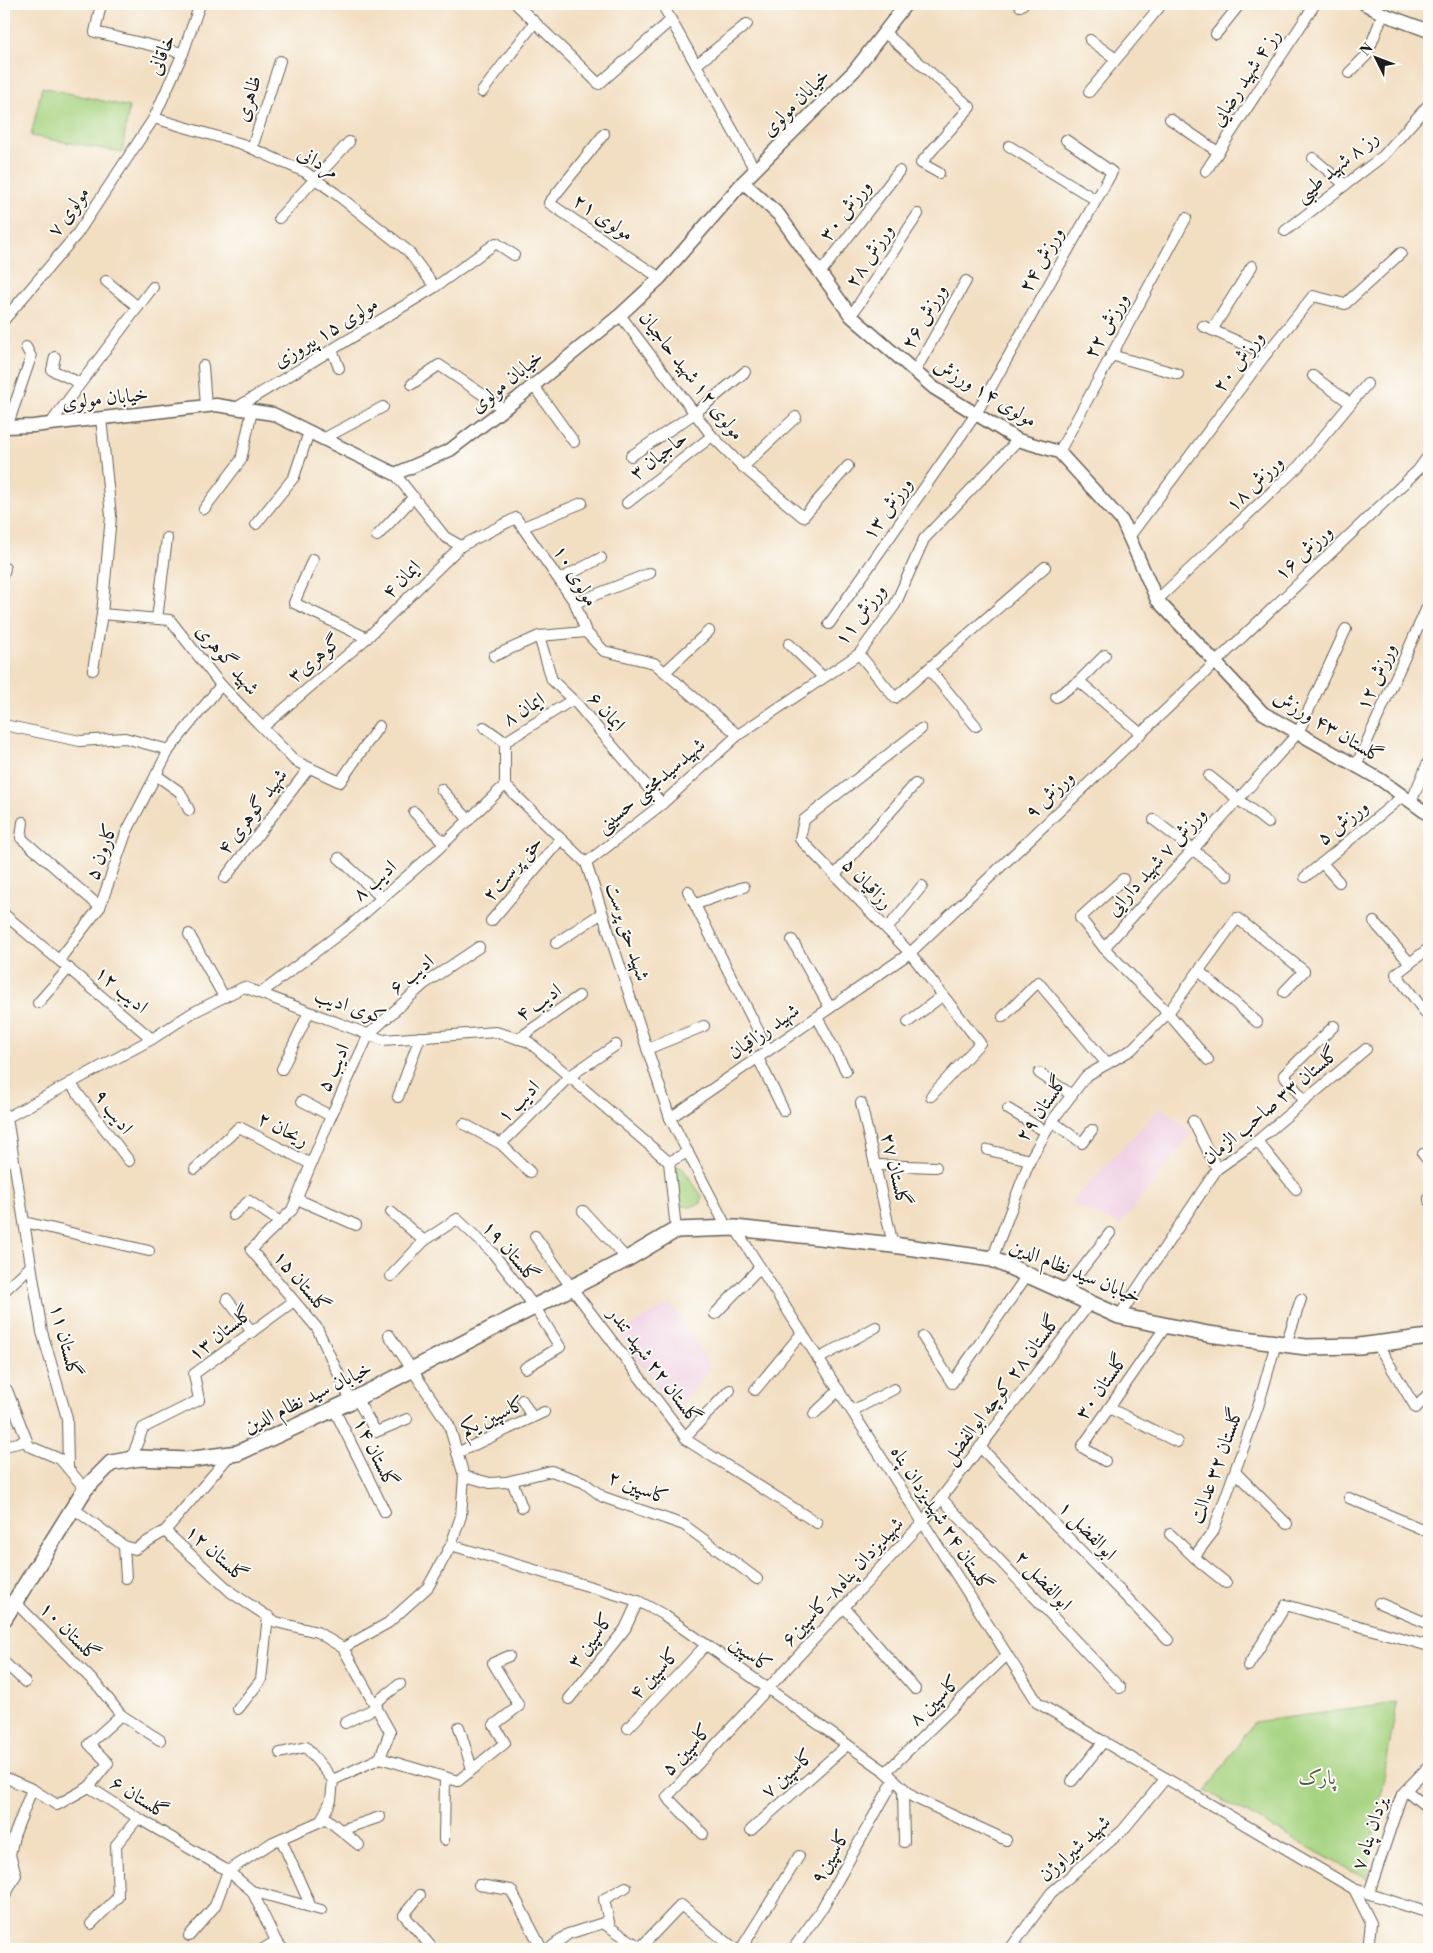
<svg xmlns="http://www.w3.org/2000/svg" width="1433" height="1953" font-family="'Libre Bodoni',Amiri,serif">
  <rect width="100%" height="100%" fill="#fdfcf7"/>
  <filter id="ink" filterUnits="userSpaceOnUse"><feTurbulence type="fractalNoise" baseFrequency=".02" numOctaves="2"/><feDisplacementMap in="SourceGraphic" scale="10" xChannelSelector="R" yChannelSelector="G"/><feConvolveMatrix kernelMatrix="1 2 1 2 8 2 1 2 1" color-interpolation-filters="sRGB"/></filter>
  <filter id="wash" filterUnits="userSpaceOnUse"><feTurbulence type="fractalNoise" baseFrequency=".0096" numOctaves="4" result="noise"/><feDisplacementMap in="SourceGraphic" scale="20" xChannelSelector="R" yChannelSelector="G"/><feGaussianBlur stdDeviation="1.12" result="paint"/><feColorMatrix in="noise" values="0 0 0 0 0 0 0 0 0 0 0 0 0 0 0 0 0 1.4 0 .05"/><feComposite in="paint" operator="in"/></filter>
  <g filter="url(#wash)">
    <rect width="100%" height="100%" fill="#f2dec1"/>
    <g fill="#f0d0e4">
      <path d="M1161,1107L1192,1133L1120,1225L1070,1203Z"/>
      <path d="M671,1303L711,1368L675,1413L619,1333Z"/>
    </g>
    <g fill="#a6d380" stroke="#61784e">
      <path d="M42,87L129,107L122,152L31,136Z"/>
      <path d="M681,1166L702,1196L701,1203L690,1207L681,1206L676,1167Z"/>
      <path d="M1397,1703L1366,1879L1206,1791L1254,1722Z"/>
    </g>
  </g>
  <g filter="url(#ink)">
    <g fill="none" stroke-linecap="round" stroke-linejoin="round">
      <defs>
        <g id="minor">
          <path d="M101,4L95,32L183,53"/>
          <path d="M662,4L755,170"/>
          <path d="M517,5L599,84L671,20"/>
          <path d="M1020,6L1023,4"/>
          <path d="M884,32L970,107L921,163L939,173"/>
          <path d="M1216,34L1240,4"/>
          <path d="M1090,40L1116,59"/>
          <path d="M696,65L747,24"/>
          <path d="M1349,73L1367,55L1383,14"/>
          <path d="M482,92L535,22"/>
          <path d="M1089,92L1162,4"/>
          <path d="M154,118L242,144L305,172L335,193L408,251L435,287"/>
          <path d="M1170,119L1218,152"/>
          <path d="M604,134L549,203L660,278"/>
          <path d="M1009,146L1096,200"/>
          <path d="M252,148L280,61"/>
          <path d="M1313,158L1345,185"/>
          <path d="M1206,171L1315,4"/>
          <path d="M279,218L349,142"/>
          <path d="M1285,231L1383,156L1429,104"/>
          <path d="M821,272L899,171"/>
          <path d="M106,281L138,307"/>
          <path d="M620,315L712,436L743,467L803,517L848,466"/>
          <path d="M851,316L918,214"/>
          <path d="M4,320L77,234L154,118L183,53L200,4"/>
          <path d="M1203,326L1266,354"/>
          <path d="M1212,330L1252,266"/>
          <path d="M332,350L339,368"/>
          <path d="M1111,355L1178,374"/>
          <path d="M55,357L52,370L80,383"/>
          <path d="M203,366L206,406"/>
          <path d="M915,371L966,281"/>
          <path d="M1313,376L1350,403"/>
          <path d="M412,384L439,365L504,409"/>
          <path d="M533,385L574,442"/>
          <path d="M236,408L435,287L496,243L514,255"/>
          <path d="M50,424L153,287"/>
          <path d="M7,427L31,357L26,347"/>
          <path d="M323,439L383,407"/>
          <path d="M1059,452L1186,218"/>
          <path d="M631,456L695,413L745,372"/>
          <path d="M743,467L796,417"/>
          <path d="M395,474L445,537L461,546L516,518L575,603L586,632L604,651L654,663L738,735"/>
          <path d="M627,503L712,436"/>
          <path d="M204,509L241,460L252,411"/>
          <path d="M256,524L294,477L309,432"/>
          <path d="M523,527L582,503"/>
          <path d="M377,536L414,497"/>
          <path d="M1129,537L1266,354L1313,296L1345,304L1401,253"/>
          <path d="M313,559L294,603L367,638"/>
          <path d="M4,572L5,568"/>
          <path d="M560,579L601,558"/>
          <path d="M1157,600L1298,467L1367,384"/>
          <path d="M575,603L650,573"/>
          <path d="M102,614L170,620L221,685L295,761L340,782L379,726"/>
          <path d="M157,619L167,538"/>
          <path d="M829,624L976,414L1112,172L1066,140"/>
          <path d="M586,632L539,636L552,680L577,704L662,804"/>
          <path d="M789,644L823,677"/>
          <path d="M859,654L895,698L1045,567"/>
          <path d="M494,656L539,636"/>
          <path d="M929,669L976,726"/>
          <path d="M93,670L102,614L111,516L101,418"/>
          <path d="M665,672L709,631"/>
          <path d="M1079,681L1140,733"/>
          <path d="M1056,697L1079,681L1105,655"/>
          <path d="M4,725L80,741L125,738L169,750"/>
          <path d="M263,727L367,638L461,546"/>
          <path d="M484,727L505,742"/>
          <path d="M921,729L804,820L800,839L910,953L980,1043L931,1096"/>
          <path d="M1356,766L1429,603"/>
          <path d="M156,775L180,792L189,810"/>
          <path d="M1209,776L1268,823"/>
          <path d="M505,785L586,863L670,1118L727,1228"/>
          <path d="M505,785V742L572,700"/>
          <path d="M441,789L469,820"/>
          <path d="M1411,802L1429,760"/>
          <path d="M414,812L444,843"/>
          <path d="M1154,820L1227,876"/>
          <path d="M23,822L21,838L100,907"/>
          <path d="M339,858L382,898"/>
          <path d="M586,863L662,804L738,735L859,654L895,605L924,539L1018,440"/>
          <path d="M1322,863L1339,882"/>
          <path d="M835,875L915,784"/>
          <path d="M1305,877L1403,796"/>
          <path d="M225,878L309,768"/>
          <path d="M688,891L768,1050"/>
          <path d="M696,904L744,887"/>
          <path d="M4,914L152,1039"/>
          <path d="M491,921L561,839"/>
          <path d="M1374,922L1410,963"/>
          <path d="M887,929L922,886"/>
          <path d="M189,934L224,997"/>
          <path d="M792,940L830,1008"/>
          <path d="M556,943L602,913"/>
          <path d="M1104,948L1080,918L1123,879"/>
          <path d="M59,960L100,907L126,833L169,750L221,685"/>
          <path d="M1199,971L1257,1022"/>
          <path d="M261,993L351,925L437,850L505,785"/>
          <path d="M38,1003L69,968"/>
          <path d="M1428,1016L1396,974L1429,948"/>
          <path d="M817,1017L846,1071"/>
          <path d="M1003,1017L1038,982L1107,1064"/>
          <path d="M908,1022L942,996"/>
          <path d="M518,1039L579,996"/>
          <path d="M647,1049L704,1026"/>
          <path d="M758,1058L784,1111"/>
          <path d="M1208,1060L1168,1013L1104,948L1298,733L1346,629"/>
          <path d="M282,1069L309,1012"/>
          <path d="M1039,1073L1072,1095"/>
          <path d="M70,1083L129,1161"/>
          <path d="M398,1097L420,1037"/>
          <path d="M1304,1100L1284,1075L1334,1026"/>
          <path d="M302,1101L331,1116"/>
          <path d="M861,1103L893,1245"/>
          <path d="M1008,1109L1046,1132"/>
          <path d="M4,1113L7,1118L42,1332L67,1418L68,1468"/>
          <path d="M670,1118L910,953L1418,470L1429,455"/>
          <path d="M4,1119L152,1039L192,1013L244,987L383,1040L496,1032L529,1042L669,1162L676,1230"/>
          <path d="M1052,1121L1082,1143L1092,1130"/>
          <path d="M1193,1121L1217,1169"/>
          <path d="M464,1124L501,1144"/>
          <path d="M1257,1141L1296,1189"/>
          <path d="M988,1150L1030,1160"/>
          <path d="M1423,1154L1429,1162"/>
          <path d="M669,1162L688,1152"/>
          <path d="M877,1165L936,1167"/>
          <path d="M195,1169L239,1127L311,1164"/>
          <path d="M530,1172L501,1144L570,1076L616,1045"/>
          <path d="M1429,1198V1200"/>
          <path d="M297,1199L356,1225"/>
          <path d="M583,1211L627,1259"/>
          <path d="M391,1212L424,1241"/>
          <path d="M233,1215L249,1201L280,1222"/>
          <path d="M24,1222L149,1251"/>
          <path d="M735,1228L1038,1703L1354,1889L1429,1913"/>
          <path d="M535,1236L571,1287L688,1441L817,1523"/>
          <path d="M992,1259L1030,1160L1052,1121L1086,1076L1131,1050L1168,1013L1237,918L1304,971L1284,992"/>
          <path d="M391,1276L424,1241L457,1219L492,1252L534,1306L560,1347L525,1368"/>
          <path d="M4,1291L31,1266"/>
          <path d="M1064,1292L1110,1233"/>
          <path d="M227,1299L252,1332"/>
          <path d="M715,1314L760,1267"/>
          <path d="M1119,1316L1217,1169L1257,1141L1366,1049"/>
          <path d="M923,1337L952,1383L1028,1274"/>
          <path d="M1286,1344L1301,1299"/>
          <path d="M1377,1344L1416,1408L1428,1394"/>
          <path d="M818,1359L876,1327"/>
          <path d="M4,1388L7,1390L29,1446L60,1459L85,1489"/>
          <path d="M755,1390L802,1333"/>
          <path d="M356,1398L376,1432L407,1419"/>
          <path d="M522,1400L532,1417"/>
          <path d="M351,1401L317,1328L251,1250L292,1210L331,1116L369,1034L424,984L479,947"/>
          <path d="M1109,1408L1177,1442"/>
          <path d="M334,1409L385,1512"/>
          <path d="M852,1411L894,1389"/>
          <path d="M814,1414L839,1390"/>
          <path d="M685,1437L730,1390"/>
          <path d="M4,1446L27,1441"/>
          <path d="M980,1447L1168,1640"/>
          <path d="M457,1453L544,1412"/>
          <path d="M131,1460L143,1428L199,1400L194,1374L294,1301"/>
          <path d="M1105,1461L1082,1447L1166,1326"/>
          <path d="M1235,1472L1287,1524"/>
          <path d="M464,1476L490,1483L506,1482L551,1471L583,1482L603,1497L684,1525L757,1579"/>
          <path d="M512,1481L522,1507"/>
          <path d="M941,1498L1120,1688"/>
          <path d="M1349,1498L1429,1532"/>
          <path d="M73,1508L124,1546L135,1549L165,1531L232,1593L276,1622L317,1632L343,1648L390,1732L380,1758L333,1780L331,1800L321,1821L273,1842L228,1871"/>
          <path d="M165,1531L230,1455"/>
          <path d="M1170,1534L1194,1557"/>
          <path d="M451,1545L638,1601L664,1615L886,1772L913,1797L1006,1840"/>
          <path d="M124,1546L126,1578"/>
          <path d="M1226,1583L1194,1557L1213,1532L1258,1407L1276,1343"/>
          <path d="M15,1602L99,1687L121,1715L89,1744L108,1763L89,1787"/>
          <path d="M1379,1603L1429,1624"/>
          <path d="M844,1607L915,1689"/>
          <path d="M343,1648L388,1623L428,1587L451,1545L461,1516L464,1476L449,1425L389,1335"/>
          <path d="M4,1662L25,1682"/>
          <path d="M1248,1666L1286,1605L1429,1646"/>
          <path d="M569,1699L625,1629L638,1601"/>
          <path d="M375,1703L400,1684"/>
          <path d="M238,1709L261,1680L268,1616"/>
          <path d="M121,1715L160,1740"/>
          <path d="M345,1723L377,1707"/>
          <path d="M459,1727L472,1769"/>
          <path d="M628,1728L706,1645"/>
          <path d="M280,1753L306,1747L333,1780"/>
          <path d="M380,1758L458,1781L505,1743L494,1725L519,1706L493,1663L509,1656"/>
          <path d="M886,1772L1007,1655"/>
          <path d="M4,1777L32,1789L57,1805L89,1787L138,1818L228,1871L252,1891L276,1941L283,1949"/>
          <path d="M1072,1781L1104,1741"/>
          <path d="M903,1788L904,1842"/>
          <path d="M1406,1790L1429,1809"/>
          <path d="M323,1816L359,1845"/>
          <path d="M341,1830L380,1817"/>
          <path d="M751,1830L847,1745"/>
          <path d="M703,1834L667,1797L923,1522L1090,1303"/>
          <path d="M281,1839L311,1907"/>
          <path d="M444,1840L445,1777"/>
          <path d="M479,1885L511,1890L542,1949"/>
          <path d="M1354,1889L1371,1923L1368,1949"/>
          <path d="M252,1891L321,1910"/>
          <path d="M1369,1893L1402,1794L1429,1766"/>
          <path d="M420,1895L404,1915L433,1949"/>
          <path d="M4,1898L16,1875L10,1855L14,1836L32,1789"/>
          <path d="M91,1924L118,1897L116,1845L138,1818"/>
          <path d="M610,1927L604,1899L626,1887"/>
          <path d="M189,1936L215,1906L228,1871"/>
          <path d="M640,1948L681,1905L735,1949"/>
          <path d="M263,1949L276,1941"/>
          <path d="M549,1949L568,1934L603,1923L643,1949"/>
          <path d="M741,1949L799,1856"/>
          <path d="M793,1949L821,1910L894,1780"/>
          <path d="M1010,1949L1051,1893L1123,1830L1166,1778"/>
        </g>
        <g id="tertiary">
          <path d="M1365,4L1383,14L1429,31"/>
          <path d="M743,182L779,215L851,316L934,388L1018,440L1059,452L1122,521L1157,600L1263,713L1381,780L1429,815"/>
          <path d="M4,427L33,426L216,405L273,414L395,474L450,450L518,398L620,315L660,278L743,182L854,71L906,4"/>
        </g>
        <path id="secondary" d="M4,1619L85,1489L111,1463L140,1458L187,1460L238,1453L351,1401L627,1259L676,1230L735,1228L893,1245L992,1259L1119,1316L1208,1334L1306,1347L1359,1346L1429,1337"/>
      </defs>
      <use href="#minor" stroke="#676056" stroke-width="12"/>
      <use href="#tertiary" stroke="#676056" stroke-width="15"/>
      <use href="#secondary" stroke="#676056" stroke-width="18"/>
      <use href="#minor" stroke="#fff" stroke-width="10"/>
      <use href="#tertiary" stroke="#fff" stroke-width="12"/>
      <use href="#secondary" stroke="#fff" stroke-width="15"/>
    </g>
  </g>
  <g text-anchor="middle" dominant-baseline="central" stroke-width="4" stroke-linejoin="round" paint-order="stroke">
    <g font-size="20" fill="#1c1c1c" stroke="#fdfcf7">
      <text transform="translate(162 55) rotate(-67)">خاقانی</text>
      <text transform="translate(1246 78) rotate(-57)">رز ۴ شهید رضایی</text>
      <text transform="translate(249 99) rotate(-72)">ظاهری</text>
      <text transform="translate(796 103) rotate(-45)">خیابان مولوی</text>
      <text transform="translate(318 163) rotate(31)">مردانی</text>
      <text transform="translate(1337 167) rotate(-39)">رز ۸ شهید طیبی</text>
      <text transform="translate(846 211) rotate(-52)">ورزش ۳۰</text>
      <text transform="translate(69 212) rotate(-54)">مولوی ۷</text>
      <text transform="translate(603 218) rotate(34)">مولوی ۲۱</text>
      <text transform="translate(870 256) rotate(-57)">ورزش ۲۸</text>
      <text transform="translate(1042 260) rotate(-61)">ورزش ۲۴</text>
      <text transform="translate(925 317) rotate(-60)">ورزش ۲۶</text>
      <text transform="translate(1107 326) rotate(-61)">ورزش ۲۲</text>
      <text transform="translate(326 333) rotate(-31)">مولوی ۱۵ پیروزی</text>
      <text transform="translate(1239 362) rotate(-53)">ورزش ۲۰</text>
      <text transform="translate(691 376) rotate(52)">مولوی ۱۲ شهید حاجیان</text>
      <text transform="translate(507 382) rotate(-39)">خیابان مولوی</text>
      <text transform="translate(985 393) rotate(31)">مولوی ۱۴ ورزش</text>
      <text transform="translate(105 399) rotate(-6)">خیابان مولوی</text>
      <text transform="translate(659 456) rotate(-38)">حاجیان ۳</text>
      <text transform="translate(1255 484) rotate(-44)">ورزش ۱۸</text>
      <text transform="translate(888 509) rotate(-55)">ورزش ۱۳</text>
      <text transform="translate(1304 553) rotate(-43)">ورزش ۱۶</text>
      <text transform="translate(575 576) rotate(59)">مولوی ۱۰</text>
      <text transform="translate(402 580) rotate(-45)">ایمان ۴</text>
      <text transform="translate(861 615) rotate(-53)">ورزش ۱۱</text>
      <text transform="translate(315 659) rotate(-40)">گوهری۳</text>
      <text transform="translate(227 660) rotate(50)">شهید گوهری</text>
      <text transform="translate(1377 677) rotate(-66)">ورزش ۱۲</text>
      <text transform="translate(524 710) rotate(-32)">ایمان ۸</text>
      <text transform="translate(606 712) rotate(49)">ایمان ۶</text>
      <text transform="translate(1328 727) rotate(31)">گلستان ۴۳ ورزش</text>
      <text transform="translate(651 786) rotate(-40)">شهیدسیدمجتبی حسینی</text>
      <text transform="translate(1050 795) rotate(-44)">ورزش ۹</text>
      <text transform="translate(253 812) rotate(-53)">شهید گوهری ۴</text>
      <text transform="translate(1343 823) rotate(-39)">ورزش ۵</text>
      <text transform="translate(102 852) rotate(-70)">کارون ۵</text>
      <text transform="translate(1157 862) rotate(-48)">ورزش ۷ شهید دارایی</text>
      <text transform="translate(513 869) rotate(-49)">حق پرست۲</text>
      <text transform="translate(375 881) rotate(-41)">ادیب ۸</text>
      <text transform="translate(867 884) rotate(46)">رزاقیان ۵</text>
      <text transform="translate(627 932) rotate(72)">شهید حق پرست</text>
      <text transform="translate(412 975) rotate(-39)">ادیب ۶</text>
      <text transform="translate(121 990) rotate(40)">ادیب ۱۲</text>
      <text transform="translate(539 1003) rotate(-35)">ادیب ۴</text>
      <text transform="translate(350 1007) rotate(19)">کوی ادیب</text>
      <text transform="translate(764 1032) rotate(-35)">شهید رزاقیان</text>
      <text transform="translate(334 1068) rotate(-65)">ادیب ۵</text>
      <text transform="translate(519 1102) rotate(-45)">ادیب ۱</text>
      <text transform="translate(1271 1106) rotate(-40)">گلستان ۳۳ صاحب الزمان</text>
      <text transform="translate(1042 1109) rotate(-56)">گلستان ۲۹</text>
      <text transform="translate(113 1112) rotate(53)">ادیب ۹</text>
      <text transform="translate(283 1130) rotate(27)">ریحان ۲</text>
      <text transform="translate(895 1170) rotate(77)">گلستان ۲۷</text>
      <text transform="translate(510 1252) rotate(49)">گلستان ۱۹</text>
      <text transform="translate(1075 1272) rotate(22)">خیابان سید نظام الدین</text>
      <text transform="translate(301 1282) rotate(50)">گلستان ۱۵</text>
      <text transform="translate(221 1334) rotate(-38)">گلستان ۱۳</text>
      <text transform="translate(65 1341) rotate(76)">گلستان ۱۱</text>
      <text transform="translate(654 1366) rotate(53)">گلستان ۲۲ شهید تندر</text>
      <text transform="translate(1102 1387) rotate(-55)">گلستان ۳۰</text>
      <text transform="translate(1002 1390) rotate(-53)">گلستان ۲۸ کوچه ابوالفضل</text>
      <text transform="translate(308 1398) rotate(-26)">خیابان سید نظام الدین</text>
      <text transform="translate(493 1417) rotate(-25)">کاسپین یکم</text>
      <text transform="translate(375 1453) rotate(64)">گلستان ۱۴</text>
      <text transform="translate(1217 1466) rotate(-70)">گلستان ۳۲ عدالت</text>
      <text transform="translate(638 1488) rotate(21)">کاسپین ۲</text>
      <text transform="translate(941 1519) rotate(57)">گلستان ۲۴ شهیدیزدان پناه</text>
      <text transform="translate(1087 1531) rotate(46)">ابوالفضل ۱</text>
      <text transform="translate(216 1554) rotate(42)">گلستان ۱۲</text>
      <text transform="translate(1043 1581) rotate(47)">ابوالفضل ۲</text>
      <text transform="translate(843 1582) rotate(-47)">شهیدیزدان پناه۸-کاسپین۶</text>
      <text transform="translate(69 1632) rotate(45)">گلستان ۱۰</text>
      <text transform="translate(591 1641) rotate(-54)">کاسپین ۳</text>
      <text transform="translate(750 1655) rotate(35)">کاسپین</text>
      <text transform="translate(655 1674) rotate(-47)">کاسپین ۴</text>
      <text transform="translate(935 1701) rotate(-44)">کاسپین ۸</text>
      <text transform="translate(687 1750) rotate(-47)">کاسپین ۵</text>
      <text transform="translate(788 1774) rotate(-42)">کاسپین ۷</text>
      <text transform="translate(139 1798) rotate(32)">گلستان ۶</text>
      <text transform="translate(1370 1834) rotate(-72)">یزدان پناه ۷</text>
      <text transform="translate(1075 1849) rotate(-42)">شهید شیراوژن</text>
      <text transform="translate(831 1857) rotate(-60)">کاسپین۹</text>
    </g>
    <g font-size="20" fill="#4c5c3f" stroke="#fdfcf7">
      <text x="1317" y="1778">پارک</text>
    </g>
  </g>
  <rect width="1433" height="1953" fill="none" stroke="#fdfcf7" stroke-width="20"/>
  <g transform="translate(1376 58) rotate(312)" stroke="#fdfcf7" stroke-width="4" paint-order="stroke">
  <path d="M0-4L9 19L0 12L-9 19Z" fill="#1c1c1c"/>
  <text y="-8" font-size="14" font-weight="bold" text-anchor="middle" fill="#1c1c1c">N</text>
  </g>
</svg>
